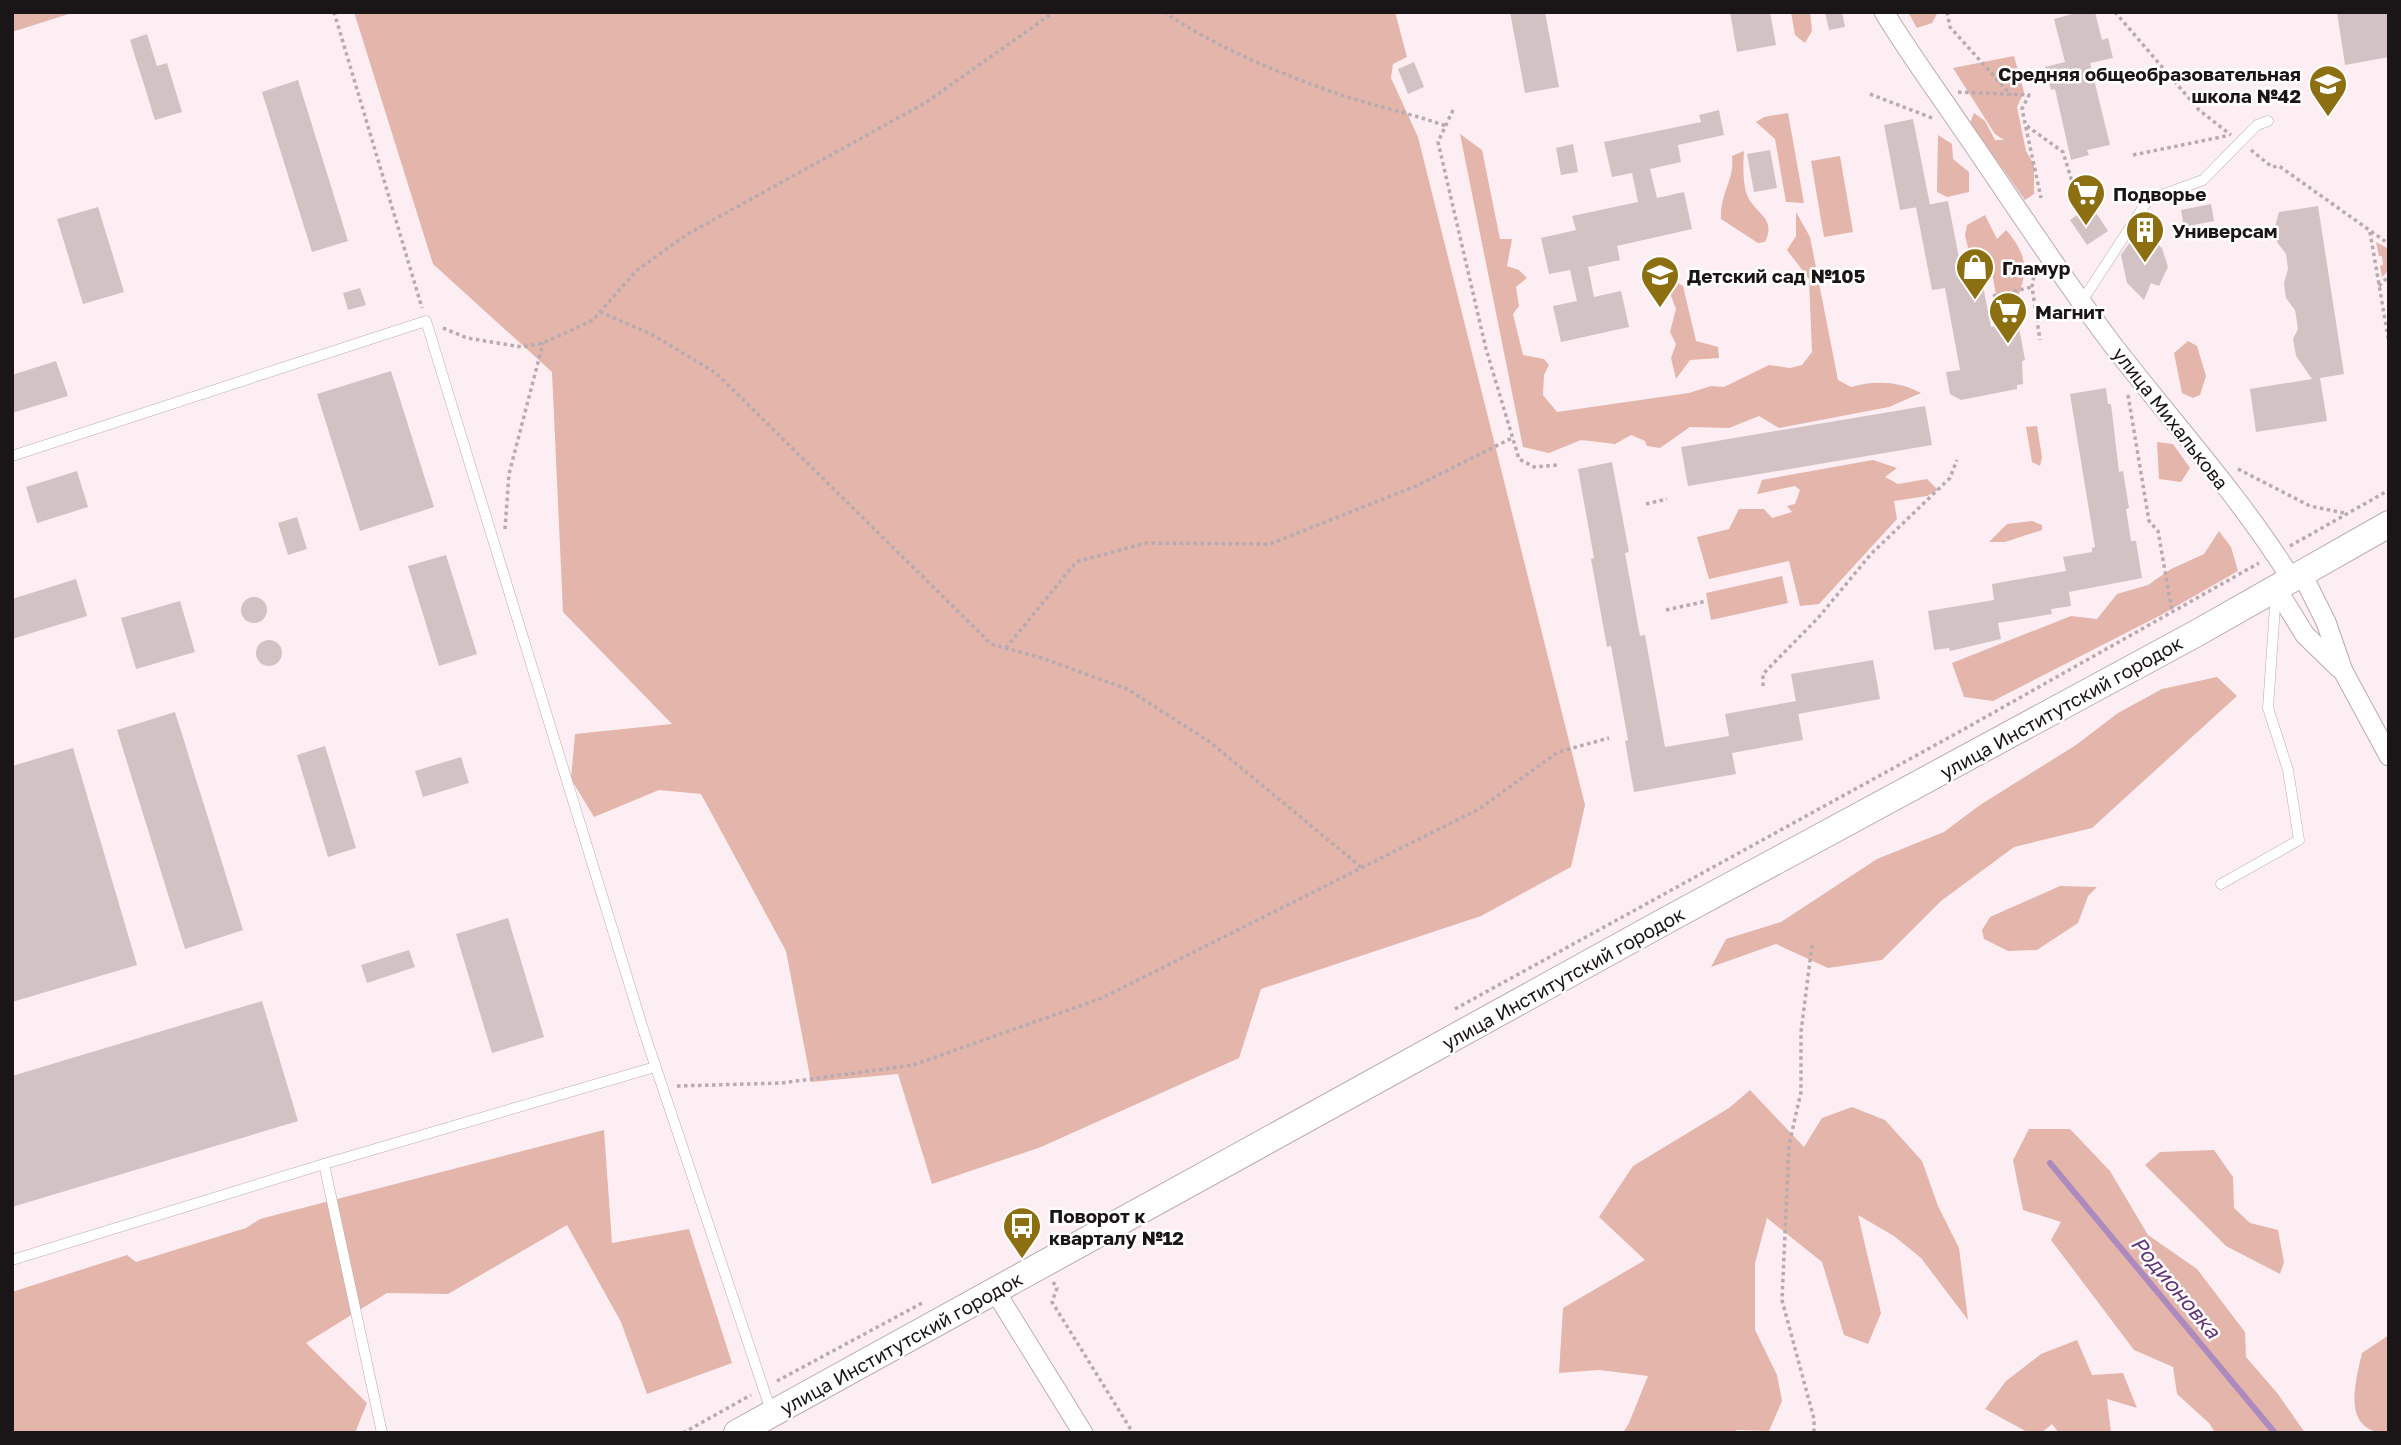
<svg xmlns="http://www.w3.org/2000/svg" width="2401" height="1445" font-family="'Golos Text',sans-serif">
  <rect width="100%" height="100%" fill="#fdeef3"/>
  <g fill="#e3b5ab">
    <path d="M12,12H75L12,32Z"/>
    <path d="M354,12H1395L1407,57L1393,64L1391,78L1418,137L1585,805L1571,867L1481,916L1261,989L1239,1058L1041,1147L932,1184L898,1074L811,1082L786,951L701,794L659,790L594,817L571,779L575,734L672,724L563,612L552,372L433,264Z"/>
    <path d="M1791,12H1810L1812,31L1805,43L1795,35Z"/>
    <path d="M1908,12H1938L1932,23L1917,28Z"/>
    <path d="M2014,56L2024,92L2017,107L2026,151L2034,165V194L2025,200L1970,123L1974,113L1985,121L1995,140H2004L1995,134L1953,68Z"/>
    <path d="M1788,113L1804,203L1786,202L1775,139L1756,122L1764,117Z"/>
    <path d="M1460,134L1482,150L1500,239H1512L1507,266L1519,270L1527,278L1516,287L1519,306L1513,314L1523,355L1544,359L1549,365L1544,375L1543,395L1557,412L1689,393L1711,386L1724,387L1769,365L1790,368L1802,365L1812,352L1809,279L1787,250L1796,236V212L1810,237L1838,380L1851,387C1874,380 1900,381 1921,393L1889,407L1779,428L1759,416L1729,428L1690,427L1660,448L1647,446L1645,441L1631,435L1615,444L1581,440L1549,453L1523,447Z"/>
    <path d="M1938,135L1952,144L1953,159L1969,172V192L1947,197L1937,192Z"/>
    <path d="M1744,151C1743,163 1743,181 1746,192C1752,213 1778,217 1765,242L1758,243L1721,219C1720,192 1735,180 1732,156Z"/>
    <path d="M1840,156L1853,232L1824,237L1811,161Z"/>
    <path d="M1985,215L1997,239L2006,230C2035,263 2024,279 2011,317H2000L1992,272L1970,256L1965,235L1967,225Z"/>
    <path d="M2376,242L2389,249V270L2382,277L2380,266L2383,265L2382,256H2379Z"/>
    <path d="M1676,282L1683,286L1696,341L1718,347L1719,358L1690,360L1676,379L1671,358L1676,344L1670,332L1676,309L1668,288Z"/>
    <path d="M2188,341L2197,346L2206,376L2200,395L2193,398L2182,393L2174,353Z"/>
    <path d="M2037,426L2042,457L2040,466L2032,462L2026,427Z"/>
    <path d="M2157,442L2173,444L2190,468L2181,482L2159,479Z"/>
    <path d="M1873,460L1897,468L1885,477L1898,484L1927,479L1938,490L1927,496L1894,501L1897,519L1819,604L1800,606L1789,561L1709,579L1697,537L1729,529L1739,509H1764L1772,518L1792,512L1787,506L1795,504L1800,490L1795,486L1757,494L1762,480Z"/>
    <path d="M2032,521L2042,525V530L2005,542H1989L2007,524Z"/>
    <path d="M2219,531L2231,547L2238,571L2161,615L1993,701L1964,697L1952,663L2071,616L2097,619L2117,594L2148,585L2171,569L2204,554Z"/>
    <path d="M1782,576L1788,603L1711,620L1706,593Z"/>
    <path d="M2217,677L2237,696L2092,828L2014,847L1941,901L1882,960L1828,968L1776,944L1711,967L1726,939L1781,922L1877,859L1944,832L1980,805L2076,745L2118,713L2162,689Z"/>
    <path d="M2060,886L2097,887L2088,896L2078,923L2037,950L2008,951L1984,939L1982,930L1990,917Z"/>
    <path d="M1750,1090L1804,1147L1822,1118L1852,1107L1885,1120L1922,1161L1938,1206L1959,1248L1968,1320L1921,1258L1894,1236L1858,1215L1881,1313L1868,1344L1844,1335L1822,1262L1767,1218L1755,1263V1330L1777,1375L1782,1401L1769,1431L1736,1430L1737,1433H1623L1629,1423L1648,1376L1599,1370L1559,1373L1563,1308L1645,1260L1599,1217L1633,1166L1729,1108Z"/>
    <path d="M2029,1129H2070L2110,1171L2148,1235L2197,1269L2245,1332L2246,1357L2278,1394L2305,1433H2215L2210,1424L2177,1394L2173,1367L2134,1350L2051,1240L2061,1222L2023,1210L2013,1160Z"/>
    <path d="M604,1130L612,1243L689,1229L732,1363L647,1394L621,1322L567,1225L448,1294L387,1293L306,1343L367,1403L355,1433H12V1292L127,1255L136,1262L246,1228L260,1219Z"/>
    <path d="M2214,1150L2233,1177L2234,1208L2250,1223L2278,1230L2284,1262L2280,1274L2226,1246L2145,1165L2160,1152Z"/>
    <path d="M2389,1335V1433C2341,1433 2355,1384 2362,1353Z"/>
    <path d="M2077,1340L2092,1375L2123,1373L2137,1408L2107,1399L2111,1433H2059L2052,1424L2041,1433H2029L1985,1409L2006,1381L2041,1354Z"/>
  </g>
  <g fill="none" stroke-linecap="round" stroke-linejoin="round">
    <path stroke="#ac8abd" stroke-width="6" d="M2050,1163L2275,1433"/>
  </g>
  <g fill="#d2c2c3">
    <path d="M1510,12H1545L1559,87L1525,93Z"/>
    <path d="M1730,12H1770L1776,45L1737,52Z"/>
    <path d="M1825,12H1842L1845,27L1829,30Z"/>
    <path d="M2080,12H2095L2102,40L2108,38L2113,58L2090,63L2110,145L2087,150L2089,155L2071,160L2055,89L2051,90L2045,67L2065,62L2054,19Z"/>
    <path d="M2337,12H2389V57L2345,65Z"/>
    <path d="M147,34L157,66L167,63L182,112L155,120L130,40Z"/>
    <path d="M1414,62L1424,87L1408,94L1398,69Z"/>
    <path d="M298,80L348,241L312,252L262,92Z"/>
    <path d="M1719,110L1724,135L1678,145L1681,162L1650,169L1657,198L1684,192L1692,229L1617,246L1620,260L1588,267L1594,297L1621,291L1629,327L1561,342L1553,306L1577,301L1570,270L1549,274L1541,238L1576,230L1572,216L1638,202L1632,173L1612,177L1604,142L1701,122L1699,115Z"/>
    <path d="M1913,119L1930,205L1900,210L1884,125Z"/>
    <path d="M1573,144L1578,172L1561,175L1556,148Z"/>
    <path d="M1770,150L1777,188L1754,192L1747,154Z"/>
    <path d="M1948,201L1964,284L1982,281L1991,327L2018,322L2025,360L2022,361L2023,384L2017,385V389L1961,400L1950,394L1946,372L1960,370L1945,288L1932,290L1916,207Z"/>
    <path d="M2211,204L2214,221L2184,227L2181,210Z"/>
    <path d="M2091,205L2108,231L2087,245L2070,220Z"/>
    <path d="M2318,206L2344,374L2320,378L2327,421L2256,432L2250,389L2312,379L2296,356L2293,339L2298,329L2295,310L2286,298L2284,283L2288,269L2286,254L2277,242L2275,227L2279,212Z"/>
    <path d="M98,207L124,292L83,304L57,219Z"/>
    <path d="M2139,229L2162,248L2168,267L2159,286L2151,283L2144,300L2127,283L2121,255Z"/>
    <path d="M360,288L366,305L348,310L343,293Z"/>
    <path d="M56,361L68,396L12,413V375Z"/>
    <path d="M391,371L434,507L360,531L317,394Z"/>
    <path d="M2106,388L2108,404H2111L2119,472L2123,471L2129,508L2126,509L2131,541H2136L2142,578L2069,592L2071,606L2051,609L2052,614L1998,623L2001,639L1950,651L1949,648L1934,650L1928,611L1994,600L1992,584L2066,571L2063,557L2092,552V548L2095,547L2070,394Z"/>
    <path d="M1925,406L1932,445L1688,486L1681,447Z"/>
    <path d="M1612,462L1629,552L1625,553L1640,636L1645,635L1665,747L1729,736L1725,714L1796,701L1803,740L1732,753L1736,774L1634,792L1625,741L1628,740L1611,646L1607,647L1591,559L1594,558L1578,469Z"/>
    <path d="M77,471L88,507L37,523L26,487Z"/>
    <path d="M297,517L307,549L288,555L278,523Z"/>
    <path d="M446,555L477,654L439,666L408,566Z"/>
    <path d="M76,579L87,616L12,639V599Z"/>
    <circle cx="254" cy="610" r="13"/>
    <path d="M180,601L195,652L136,669L121,618Z"/>
    <circle cx="269" cy="653" r="13"/>
    <path d="M1873,660L1880,699L1798,714L1791,674Z"/>
    <path d="M175,712L243,930L185,949L117,730Z"/>
    <path d="M325,746L356,848L328,857L297,755Z"/>
    <path d="M73,748L137,965L12,1002V766Z"/>
    <path d="M461,757L469,783L423,797L415,771Z"/>
    <path d="M508,918L544,1037L492,1053L456,934Z"/>
    <path d="M409,950L415,967L367,983L361,965Z"/>
    <path d="M262,1001L298,1121L12,1207V1076Z"/>
  </g>
  <g fill="none" stroke-linecap="round" stroke-linejoin="round">
    <defs>
      <g id="lane">
        <path d="M2082,301L2148,200L2203,180L2257,125L2268,121"/>
        <path d="M12,456L426,321L644,1032L771,1411"/>
        <path d="M2221,884L2299,840L2288,770L2268,708L2276,592"/>
        <path d="M324,1164L382,1433"/>
        <path d="M12,1260L324,1164L655,1067"/>
      </g>
      <g id="street">
        <path d="M1884,12C1909,53 1937,91 1964,131C2013,202 2060,275 2112,344C2172,422 2240,496 2292,580"/>
        <path d="M2302,574L2326,622L2343,671L2389,756"/>
        <path d="M2276,588L2305,635L2339,668"/>
        <path d="M995,1291L1083,1433"/>
      </g>
      <path id="secondary" d="M737,1433L1667,920L2197,633L2389,524"/>
    </defs>
    <use href="#lane" stroke="#baabb1" stroke-width="11"/>
    <use href="#street" stroke="#baabb1" stroke-width="21"/>
    <use href="#secondary" stroke="#baabb1" stroke-width="28"/>
    <g stroke="#b7abaf" stroke-width="3.5" stroke-dasharray="3.5 3.5" stroke-linecap="butt">
      <path d="M334,12L422,308"/>
      <path d="M1164,12C1217,48 1279,73 1338,94C1374,106 1410,113 1446,126"/>
      <path d="M1947,12L1950,27L2011,95"/>
      <path d="M2115,12L2199,110L2231,135"/>
      <path d="M1958,92L2029,95L2022,109L2041,198"/>
      <path d="M1870,94L1932,118"/>
      <path d="M1453,110L1438,142L1486,349L1519,459L1534,467L1558,465"/>
      <path d="M2027,126L2063,152L2073,185"/>
      <path d="M2251,150L2272,167L2279,166L2389,244"/>
      <path d="M2133,155L2226,136"/>
      <path d="M2370,232L2389,343"/>
      <path d="M2035,270L2032,287L2040,340"/>
      <path d="M2379,286L2389,276"/>
      <path d="M1993,296L2032,287"/>
      <path d="M600,312L651,334L716,373L991,644L1042,658L1127,689L1210,742L1362,868"/>
      <path d="M443,328L467,338L522,347L543,343L593,320L636,271L686,235L925,103L1054,12"/>
      <path d="M2128,395L2149,521L2158,531L2172,611"/>
      <path d="M2238,469L2310,506L2344,513"/>
      <path d="M1646,504L1667,499"/>
      <path d="M505,529L509,474L543,343"/>
      <path d="M2290,546L2389,490"/>
      <path d="M1666,610L1707,601"/>
      <path d="M1006,648L1076,562L1146,543L1270,544L1416,486L1512,438"/>
      <path d="M1763,686V674L1818,618L1871,554L1950,478L1957,460"/>
      <path d="M1812,945L1801,1032V1092L1789,1145L1782,1300L1814,1419V1433"/>
      <path d="M1455,1009L1959,732L2259,563"/>
      <path d="M677,1086L782,1083L913,1065L1102,998L1479,809L1558,752L1609,738"/>
      <path d="M1053,1282L1057,1288L1052,1302L1133,1433"/>
      <path d="M777,1381L924,1302"/>
      <path d="M683,1433L751,1395"/>
    </g>
    <use href="#lane" stroke="#fff" stroke-width="10"/>
    <use href="#street" stroke="#fff" stroke-width="19"/>
    <use href="#secondary" stroke="#fff" stroke-width="26"/>
  </g>
  <defs>
    <symbol id="school-pin" viewBox="-11 -11 22 30"><path d="M0 17L-7.5 6A9.5 9.5 0 1 1 7.5 6Z" fill="#8b6f11" stroke="#fff"/><path d="M0-5L7-2L0 1L-7-2ZM-4 1L0 2.5L4 1V4Q0 6-4 4Z" fill="#fff"/></symbol>
    <symbol id="supermarket-pin" viewBox="-11 -11 22 30"><path d="M0 17L-7.5 6A9.5 9.5 0 1 1 7.5 6Z" fill="#8b6f11" stroke="#fff"/><path d="M-6-5.5h2.5l.6 2H6L4.5 2H-2.5L-4.4-4H-6ZM-1.5 3.2a1.3 1.3 0 1 0 .1 0ZM3 3.2a1.3 1.3 0 1 0 .1 0Z" fill="#fff"/></symbol>
    <symbol id="building-pin" viewBox="-11 -11 22 30"><path d="M0 17L-7.5 6A9.5 9.5 0 1 1 7.5 6Z" fill="#8b6f11" stroke="#fff"/><path d="M-4-6H4V6H1V3H-1V6H-4ZM-2.5-4.3h1.7v1.8h-1.7ZM.8-4.3h1.7v1.8H.8ZM-2.5-1h1.7V.8h-1.7ZM.8-1h1.7V.8H.8Z" fill="#fff"/></symbol>
    <symbol id="shop-pin" viewBox="-11 -11 22 30"><path d="M0 17L-7.5 6A9.5 9.5 0 1 1 7.5 6Z" fill="#8b6f11" stroke="#fff"/><path d="M-5-2.5h2.3a2.7 3.5 0 0 1 5.4 0H5L5.5 6h-11ZM-1.5-2.5h3a1.5 2.3 0 0 0-3 0Z" fill="#fff"/></symbol>
    <symbol id="bus-pin" viewBox="-11 -11 22 30"><path d="M0 17L-7.5 6A9.5 9.5 0 1 1 7.5 6Z" fill="#8b6f11" stroke="#fff"/><path d="M-5-6H5V4H4V6H2V4H-2V6H-4V4H-5ZM-3.5-4V0h7V-4ZM-3.5 1.2v1.5H-2V1.2ZM2 1.2v1.5H3.5V1.2Z" fill="#fff"/></symbol>
  </defs>
  <g fill-rule="evenodd">
    <use href="#school-pin" x="2306" y="62" width="44" height="60"/>
    <use href="#supermarket-pin" x="2064" y="171" width="44" height="60"/>
    <use href="#building-pin" x="2123" y="208" width="44" height="60"/>
    <use href="#shop-pin" x="1953" y="245" width="44" height="60"/>
    <use href="#school-pin" x="1638" y="253" width="44" height="60"/>
    <use href="#supermarket-pin" x="1986" y="289" width="44" height="60"/>
    <use href="#bus-pin" x="1000" y="1204" width="44" height="60"/>
  </g>
  <g text-anchor="middle" dominant-baseline="central" stroke-width="5" stroke-linejoin="round" paint-order="stroke">
    <g font-size="19" font-weight="bold" fill="#1a1516" stroke="#fff" text-anchor="start">
      <text x="2301" y="73" text-anchor="end">Средняя общеобразовательная<tspan x="2301" dy="22">школа №42</tspan></text>
      <text x="2113" y="193">Подворье</text>
      <text x="2172" y="230">Универсам</text>
      <text x="2002" y="267">Гламур</text>
      <text x="1687" y="275">Детский сад №105</text>
      <text x="2035" y="311">Магнит</text>
      <text x="1049" y="1215">Поворот к<tspan x="1049" dy="22">кварталу №12</tspan></text>
    </g>
    <g font-size="19" fill="#1a1516" stroke="#fff">
      <text transform="translate(2171 418) rotate(52)">улица Михалькова</text>
      <text transform="translate(2061 707) rotate(-29)">улица Институтский городок</text>
      <text transform="translate(1563 978) rotate(-29)">улица Институтский городок</text>
      <text transform="translate(901 1343) rotate(-29)">улица Институтский городок</text>
    </g>
    <g font-size="21" font-style="italic" fill="#603575" stroke="#fff">
      <text transform="translate(2176 1287) rotate(50)">Родионовка</text>
    </g>
  </g>
  <rect width="2401" height="1445" fill="none" stroke="#1a1516" stroke-width="28"/>
</svg>
